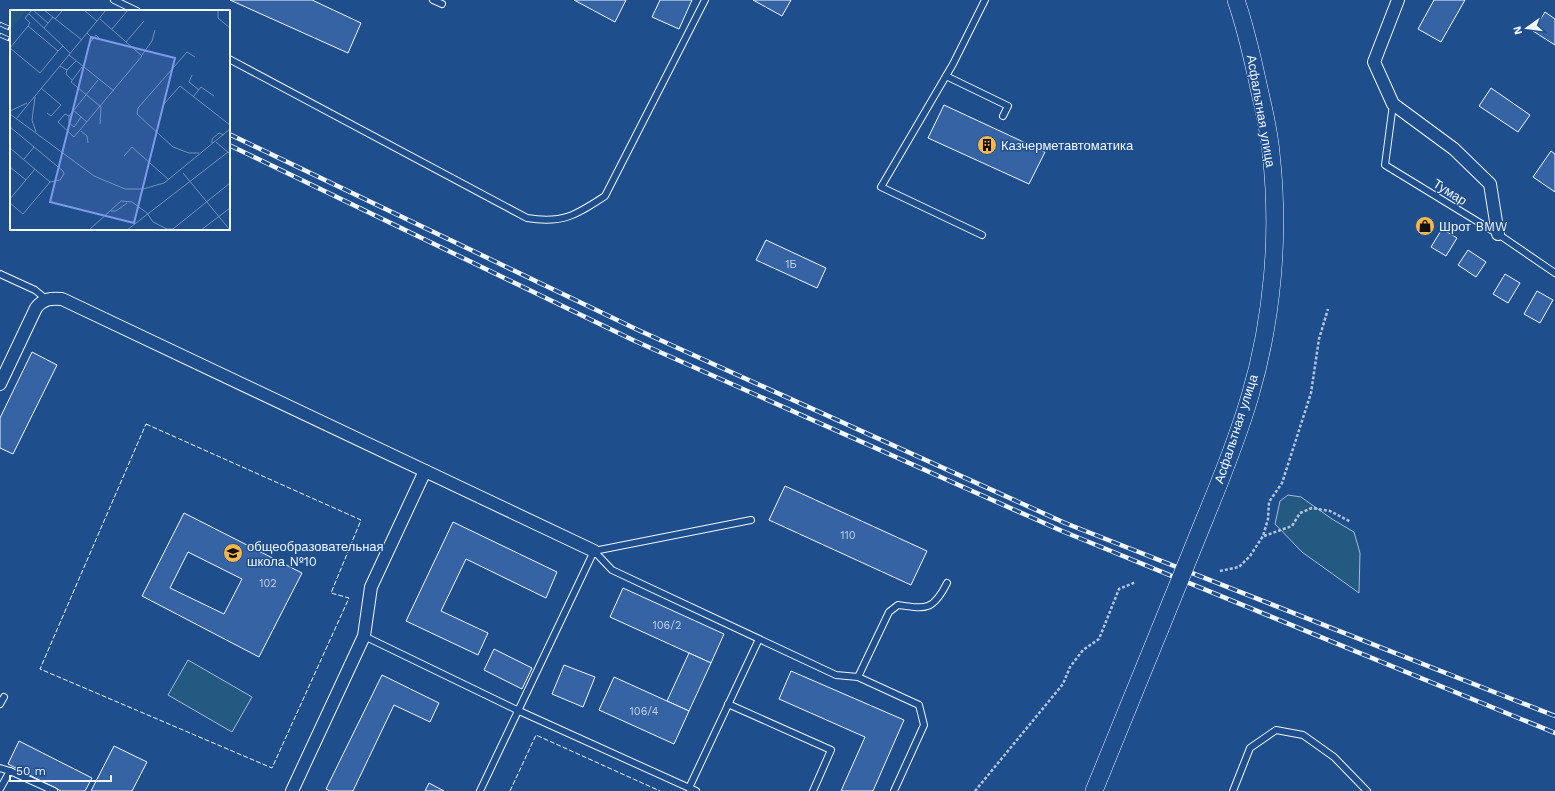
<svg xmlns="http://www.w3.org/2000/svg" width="1555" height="791" font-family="'Work Sans',sans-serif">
  <rect width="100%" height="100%" fill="#1f4e8c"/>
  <g fill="#245a82" stroke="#a8bbd7">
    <path d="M1288,495L1301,497L1332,519L1354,532L1360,553L1359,593L1302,552L1275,524L1280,501Z"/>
    <path d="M188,660L252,697L232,732L168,695Z"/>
  </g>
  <g fill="#3563a3" stroke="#f2f6ff" fill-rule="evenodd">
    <path d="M230,0H312L361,23L348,53Z"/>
    <path d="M574,0H626L615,22Z"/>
    <path d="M660,0H692L679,29L652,17Z"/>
    <path d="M753,0H791L782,16Z"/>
    <path d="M1434,0H1465L1441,42L1418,29Z"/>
    <path d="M1545,12L1555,19V45L1533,31Z"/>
    <path d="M1491,88L1530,115L1518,132L1479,106Z"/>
    <path d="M944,105L1045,152L1029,184L928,138Z"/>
    <path d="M1551,151L1555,154V192L1533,177Z"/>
    <path d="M1442,229L1457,238L1446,256L1431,247Z"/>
    <path d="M766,240L826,268L817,288L756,260Z"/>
    <path d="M1468,250L1486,262L1476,277L1458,265Z"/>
    <path d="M1505,274L1520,283L1508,303L1493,294Z"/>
    <path d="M1537,291L1553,300L1540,323L1524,314Z"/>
    <path d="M32,352L57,365L13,454L0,448V418Z"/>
    <path d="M785,486L927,551L911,585L769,520Z"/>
    <path d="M184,513L302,573L259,657L142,596ZM188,552L242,579L224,614L170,588Z"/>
    <path d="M453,522L557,572L546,598L466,559L441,611L488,633L478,655L406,621Z"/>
    <path d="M623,588L724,634L711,663L610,617Z"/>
    <path d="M494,649L532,668L522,689L484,670Z"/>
    <path d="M689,653L711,663L689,711L667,701Z"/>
    <path d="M564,665L595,677L583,707L552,694Z"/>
    <path d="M791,671L904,720L873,791H841L865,737L779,699Z"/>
    <path d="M382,675L439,703L430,722L394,705L353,791H330L326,789Z"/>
    <path d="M614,677L689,711L674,744L599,710Z"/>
    <path d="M19,741L92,778L85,791H61L8,764Z"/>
    <path d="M114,746L147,762L132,791H91Z"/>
    <path d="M429,783L444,791H425Z"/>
  </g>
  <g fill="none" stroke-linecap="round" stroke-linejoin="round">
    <defs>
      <g id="lane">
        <path d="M114,0L137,11"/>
        <path d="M433,0L442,4"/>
        <path d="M229,59L527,218C563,224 576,215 605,196L705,0"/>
        <path d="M946,76L1008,106L1003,116"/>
        <path d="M1393,104L1385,165L1498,234L1555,273"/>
        <path d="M982,235L881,187L953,64L985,0"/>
        <path d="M0,274L35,290L46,299"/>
        <path d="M594,551L612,570L836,675L858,677L919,705L924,725L894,791"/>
        <path d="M594,551L751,520"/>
        <path d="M364,636L517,710L696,791"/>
        <path d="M858,677L889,612L898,605C926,609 933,611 947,583"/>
        <path d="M0,704L4,697"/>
        <path d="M728,704L831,750L813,791"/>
        <path d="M0,768L10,771"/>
        <path d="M689,788L759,639"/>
        <path d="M0,789L10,771L54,791"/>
        <path d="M480,791L594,551"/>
        <path d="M1233,791L1250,748L1276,730L1303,735L1334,757L1367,791"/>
      </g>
      <g id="street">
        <path d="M1398,0L1374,62L1393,104L1454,149L1490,184L1498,234"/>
        <path d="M0,384L36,308C43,299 50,298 62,299L594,551"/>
        <path d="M292,791L364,636L371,587L425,471"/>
      </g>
      <g id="secondary">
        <path d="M1205,518C1222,477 1238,437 1250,396C1273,318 1280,233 1271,153C1269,128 1262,103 1257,79C1251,52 1245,26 1236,0"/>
        <path d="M1094,791L1160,629"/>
      </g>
    </defs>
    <use href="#lane" stroke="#f2f6ff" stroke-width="8"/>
    <use href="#street" stroke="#f2f6ff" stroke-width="14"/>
    <use href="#secondary" stroke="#f2f6ff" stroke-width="18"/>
    <g stroke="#b3c4dc" stroke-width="2.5" stroke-dasharray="3 2" stroke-linecap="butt">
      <path d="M1264,536L1292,526L1300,513L1312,508L1330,511L1351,522"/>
      <path d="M1220,571L1239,567L1250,556L1263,536L1268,519L1269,502L1282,483L1311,393L1319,339L1328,309"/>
      <path d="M975,791L1063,684L1070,667L1083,650L1099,639L1119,589L1136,582"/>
    </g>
    <use href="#lane" stroke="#1f4e8c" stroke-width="6"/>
    <use href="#street" stroke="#1f4e8c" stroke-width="12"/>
    <use href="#secondary" stroke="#1f4e8c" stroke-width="17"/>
    <defs>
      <g id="rail">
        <path d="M0,24L11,29"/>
        <path d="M0,35L11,40"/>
        <path d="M229,134L638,330L1065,523L1555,716"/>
        <path d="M229,145L635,341L1062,531L1555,733"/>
      </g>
    </defs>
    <use href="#rail" stroke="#f2f6ff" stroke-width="4.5"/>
    <use href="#rail" stroke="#1f4e8c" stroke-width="3" stroke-dasharray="9" stroke-linecap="butt"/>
    <defs>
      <path id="secondary-bridge" d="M1160,629L1205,518"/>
    </defs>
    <use href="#secondary-bridge" stroke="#f2f6ff" stroke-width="18" stroke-linecap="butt"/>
    <use href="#secondary-bridge" stroke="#1f4e8c" stroke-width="17"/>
    <g stroke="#f2f6ff" stroke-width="1" stroke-dasharray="5 2" stroke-linecap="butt">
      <path d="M146,424L361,520L331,593L349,598L272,768L40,669Z"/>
      <path d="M510,791L536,735L660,791"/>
    </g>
  </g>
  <defs>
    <symbol id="building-disc" viewBox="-11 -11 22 22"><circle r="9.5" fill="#ffb74d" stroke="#1f4e8c"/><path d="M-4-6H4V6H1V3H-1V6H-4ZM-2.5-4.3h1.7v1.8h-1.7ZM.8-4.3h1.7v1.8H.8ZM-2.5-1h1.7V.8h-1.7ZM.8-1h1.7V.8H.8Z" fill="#111"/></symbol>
    <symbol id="shop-disc" viewBox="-11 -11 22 22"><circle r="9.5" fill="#ffb74d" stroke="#1f4e8c"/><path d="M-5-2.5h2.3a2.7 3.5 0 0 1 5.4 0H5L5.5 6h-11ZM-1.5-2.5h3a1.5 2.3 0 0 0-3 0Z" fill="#111"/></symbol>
    <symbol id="school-disc" viewBox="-11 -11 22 22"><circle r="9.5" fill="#ffb74d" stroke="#1f4e8c"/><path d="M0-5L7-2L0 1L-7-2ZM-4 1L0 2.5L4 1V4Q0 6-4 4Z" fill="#111"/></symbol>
  </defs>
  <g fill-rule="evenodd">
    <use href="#building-disc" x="976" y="134" width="22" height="22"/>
    <use href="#shop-disc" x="1414" y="215" width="22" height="22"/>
    <use href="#school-disc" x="222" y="542" width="22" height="22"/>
  </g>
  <g text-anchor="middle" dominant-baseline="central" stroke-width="3" stroke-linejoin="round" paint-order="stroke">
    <g font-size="11" fill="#c3d1e8">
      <text x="791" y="264">1Б</text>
      <text x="848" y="535">110</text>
      <text x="268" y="583">102</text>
      <text x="667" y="625">106/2</text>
      <text x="644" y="711">106/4</text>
    </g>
    <g font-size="13" fill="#f2f6ff" stroke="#1f4e8c">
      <text transform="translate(1261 111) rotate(80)">Асфальтная улица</text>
      <text transform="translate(1450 192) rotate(32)">Тумар</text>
      <text transform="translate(1236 429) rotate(-72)">Асфальтная улица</text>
    </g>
    <g font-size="13" fill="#f2f6ff" stroke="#1f4e8c" text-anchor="start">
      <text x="1001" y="145">Казчерметавтоматика</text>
      <text x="1439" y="226">Шрот BMW</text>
      <text x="247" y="546">общеобразовательная<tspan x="247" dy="15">школа №10</tspan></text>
    </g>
  </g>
  <g transform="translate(10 10)">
    <rect width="220" height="220" fill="#1f4e8c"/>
    <path d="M0,0H17L0,20Z" fill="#245a82"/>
    <path fill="none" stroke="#7391ba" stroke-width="1" d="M22,0L15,8L20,13L18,16L48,41L53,36L60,43M23,0L38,13M34,0L72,30M74,0L87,11M208,0V8L220,18M19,4L53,36M45,9L53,0M34,18L43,7M102,19L118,0M77,23L83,29L79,34M83,29L86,25L91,30M116,32L134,11M0,38L30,63L48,41M0,38L18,16M59,45L104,81M132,45L142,31L145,20M185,47L177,42L128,98L127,104L163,137L179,143H189M50,56L57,60L66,51M72,57L61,72L91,97M57,60L56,64L62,70M182,65L179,72L189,80M88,70L59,106L55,104L48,112L64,127L132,46L90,9M31,78L51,95L41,106L37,103M25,87L22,110L26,122M183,87L191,77L204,86M153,95L170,76L220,115M63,100L77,112M0,101L17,93M0,104L84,166L115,179H133L154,173L220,119M59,106V113L64,117L71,107M6,109L96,0M90,114L91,97M0,117L53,161L54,164L50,170L40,172M71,121L77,126L78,133M206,132L220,144M202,133V129L209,123L214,125M0,138L40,172M114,146L122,137L159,170M14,149L24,137M0,157L16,170M173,163L220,220M0,189L25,159M0,193L13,204L40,172M101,201H106L117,193M79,220L111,191L122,192L137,203L143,212L157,219H163L220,173M117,220L218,142M191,220L220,198"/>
    <path fill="#7d9aea" fill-opacity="0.15" stroke="#7d9aea" stroke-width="2" d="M81,27L165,48L124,213L40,192Z"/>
    <rect width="220" height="220" fill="none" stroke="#f2f6ff" stroke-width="2"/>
  </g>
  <g transform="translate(1527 28) rotate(256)" stroke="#1f4e8c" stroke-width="3" paint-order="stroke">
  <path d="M0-3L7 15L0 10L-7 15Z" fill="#f2f6ff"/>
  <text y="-6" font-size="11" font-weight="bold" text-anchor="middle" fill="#f2f6ff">N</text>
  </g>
  <path d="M10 775v6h101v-6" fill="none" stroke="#f2f6ff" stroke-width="2"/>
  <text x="16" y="775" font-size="12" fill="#f2f6ff" stroke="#1f4e8c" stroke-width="3" paint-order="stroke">50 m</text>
</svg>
